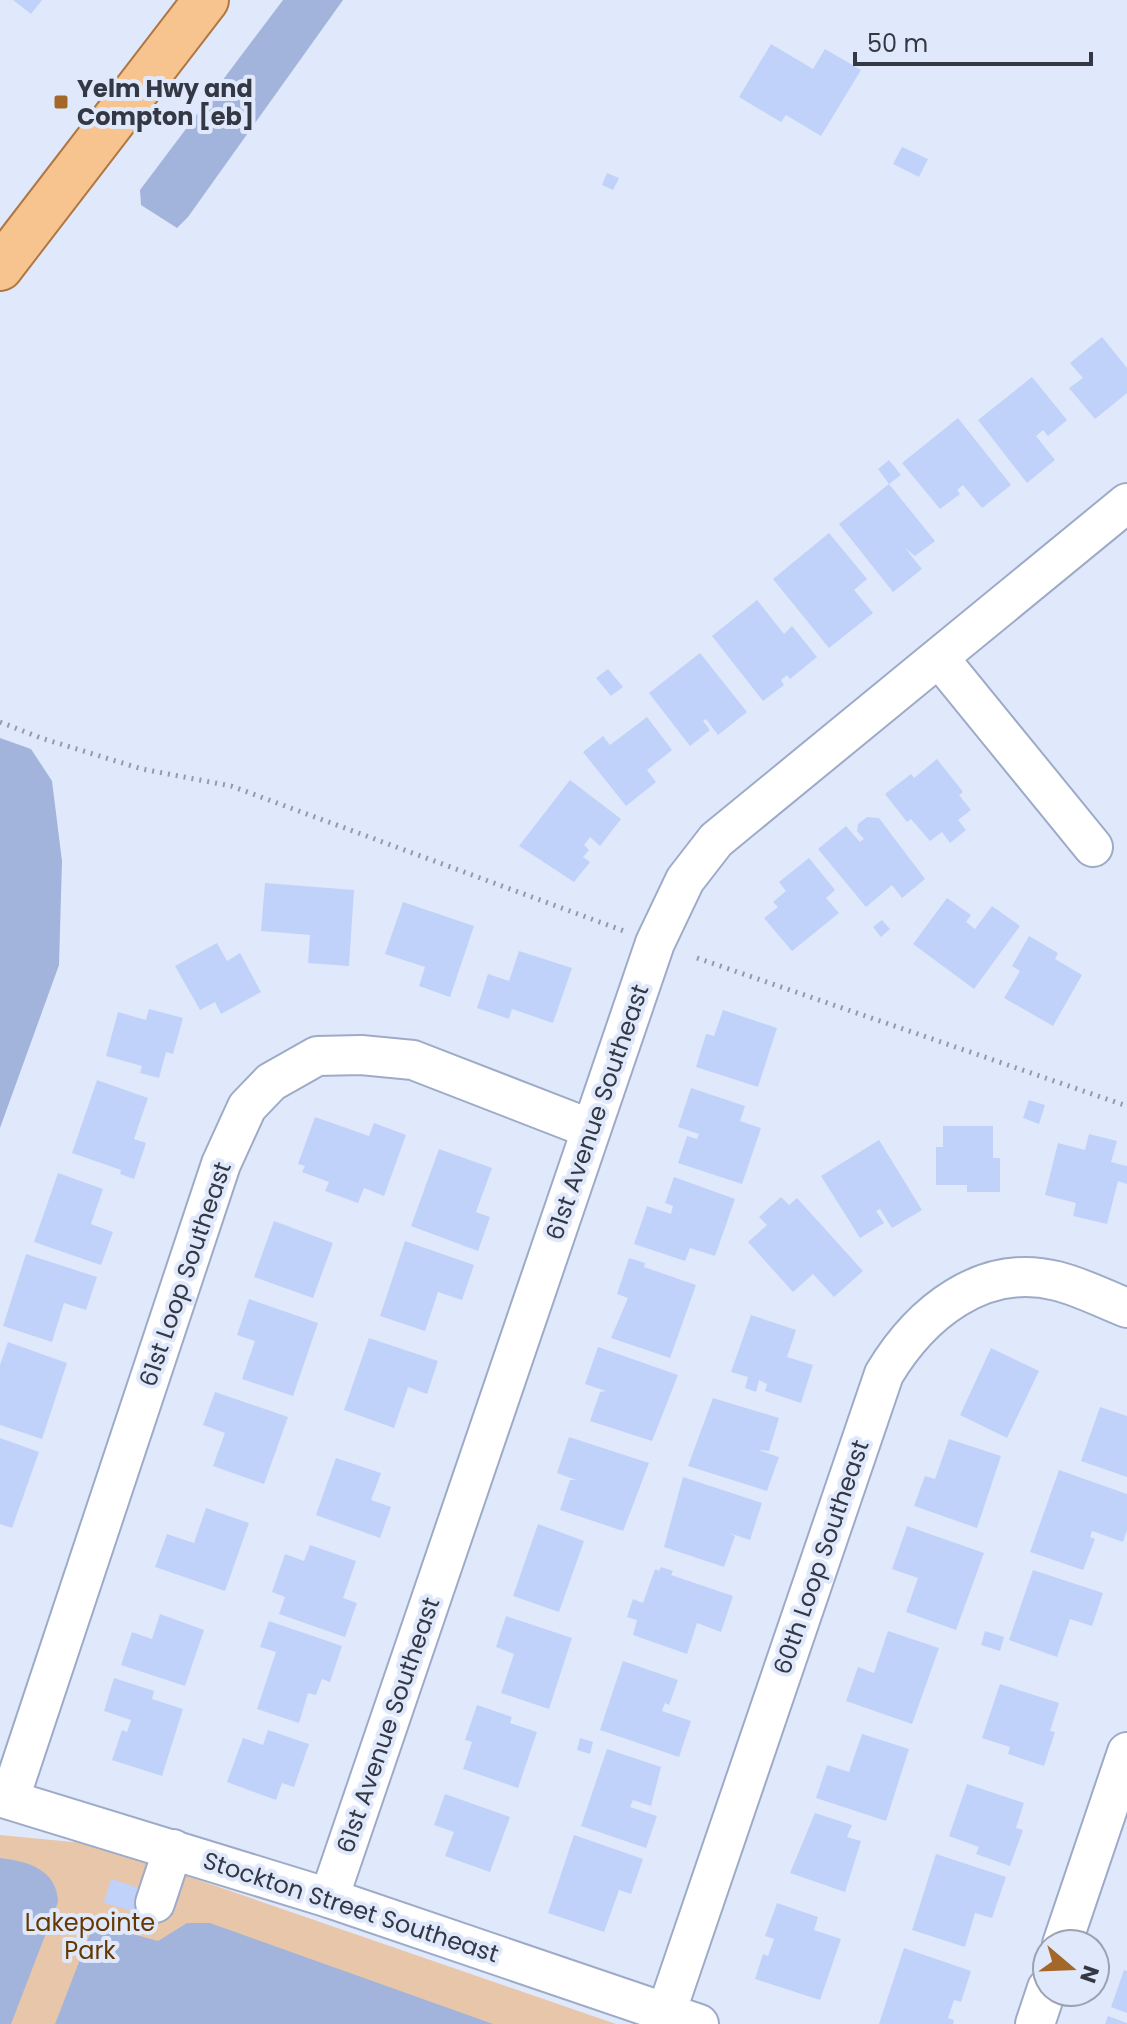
<svg xmlns="http://www.w3.org/2000/svg" width="1127" height="2024" font-family="Poppins,sans-serif">
  <rect width="100%" height="100%" fill="#e0e9fb"/>
  <path fill="#e8c6aa" d="M0,1835L94,1844L616,2024H0Z"/>
  <g fill="#a2b4db">
    <path d="M283,0H343L188,217L177,228L141,205L140,190Z"/>
    <path d="M0,738L31,749L52,781L62,861L59,965L0,1128Z"/>
    <path d="M0,1858C28,1861 57,1870 58,1902L11,2024H0Z"/>
    <path d="M187,1923H210L493,2024H55L91,1931L100,1925L158,1941Z"/>
  </g>
  <g fill="#c0d2fa">
    <path d="M13,0H42L31,14Z"/>
    <path d="M771,44L813,69L825,49L861,70L821,136L786,115L781,122L739,97Z"/>
    <path d="M902,147L928,159L919,177L893,164Z"/>
    <path d="M607,173L619,178L613,190L602,185Z"/>
    <path d="M1102,337L1127,368V393L1095,419L1069,388L1083,378L1070,363Z"/>
    <path d="M1032,377L1067,420L1048,436L1043,430L1036,436L1055,460L1027,483L978,420Z"/>
    <path d="M958,418L1011,485L982,508L963,485L957,490L960,494L940,509L902,463Z"/>
    <path d="M889,460L901,475L889,484L878,469Z"/>
    <path d="M889,484L935,541L915,556L905,548L922,569L893,592L839,524Z"/>
    <path d="M829,533L867,579L854,590L873,613L829,648L773,579Z"/>
    <path d="M757,600L784,634L792,626L817,657L790,679L787,675L781,680L784,685L763,701L712,636Z"/>
    <path d="M700,653L747,712L718,735L706,719L703,721L710,730L690,746L649,693Z"/>
    <path d="M608,669L623,687L611,696L596,678Z"/>
    <path d="M647,717L672,750L647,770L656,782L626,806L583,752L603,736L610,745Z"/>
    <path d="M937,759L963,792L959,795L971,810L958,820L966,830L950,843L942,832L930,841L911,819L907,822L885,794L911,774L914,778Z"/>
    <path d="M570,780L621,819L600,846L590,837L584,845L589,850L583,857L590,862L574,882L519,846Z"/>
    <path d="M867,817L879,818L925,879L902,898L892,885L866,907L818,849L846,826L860,842L864,839L857,831L858,824Z"/>
    <path d="M809,858L835,890L826,898L839,913L792,951L764,918L778,907L773,902L786,891L779,882Z"/>
    <path d="M265,883L354,890L349,966L308,963L310,935L261,931Z"/>
    <path d="M947,898L971,915L966,922L975,929L992,906L1020,926L974,989L913,944Z"/>
    <path d="M403,902L474,926L450,997L419,986L425,967L385,954Z"/>
    <path d="M882,920L890,929L881,937L873,927Z"/>
    <path d="M1029,936L1058,953L1055,959L1082,975L1053,1026L1004,998L1020,971L1012,966Z"/>
    <path d="M217,943L227,961L240,953L261,992L221,1014L215,1002L200,1010L175,966Z"/>
    <path d="M519,951L572,968L553,1023L512,1009L509,1019L477,1008L488,974L509,981Z"/>
    <path d="M149,1009L183,1018L173,1054L166,1052L159,1078L140,1073L142,1066L106,1056L118,1012L146,1020Z"/>
    <path d="M723,1010L777,1028L758,1087L696,1067L706,1034L714,1036Z"/>
    <path d="M97,1080L148,1098L134,1139L146,1143L134,1179L120,1174L121,1170L72,1153Z"/>
    <path d="M691,1088L745,1106L740,1121L761,1128L742,1184L678,1163L687,1136L697,1139L699,1134L678,1127Z"/>
    <path d="M1029,1100L1045,1105L1039,1124L1023,1118Z"/>
    <path d="M315,1117L369,1136L374,1123L406,1135L384,1196L364,1188L358,1203L325,1191L329,1182L302,1172L305,1166L298,1164Z"/>
    <path d="M943,1126H993V1158H1000V1192H967V1185H936V1147H943Z"/>
    <path d="M1089,1134L1117,1141L1111,1162L1127,1166V1184L1118,1181L1107,1224L1073,1216L1076,1203L1045,1195L1058,1143L1085,1150Z"/>
    <path d="M879,1140L922,1210L892,1228L880,1209L876,1211L884,1223L860,1238L821,1176Z"/>
    <path d="M439,1149L492,1168L476,1212L490,1217L478,1251L411,1226Z"/>
    <path d="M58,1173L103,1189L91,1224L113,1232L101,1265L34,1242Z"/>
    <path d="M674,1177L735,1199L715,1256L690,1248L685,1261L634,1244L647,1206L671,1214L673,1206L665,1203Z"/>
    <path d="M781,1197L789,1205L797,1198L863,1271L834,1297L813,1274L793,1292L748,1242L767,1225L759,1217Z"/>
    <path d="M274,1221L333,1243L313,1298L254,1277Z"/>
    <path d="M405,1241L474,1265L462,1300L438,1292L425,1331L380,1316Z"/>
    <path d="M26,1254L97,1277L86,1310L64,1303L52,1342L3,1326Z"/>
    <path d="M629,1258L645,1263L644,1267L696,1285L670,1358L611,1338L628,1298L617,1294Z"/>
    <path d="M249,1299L318,1323L293,1396L242,1379L255,1341L237,1335Z"/>
    <path d="M751,1315L796,1330L787,1357L813,1365L801,1403L765,1391L767,1384L759,1380L756,1392L745,1388L748,1377L731,1372Z"/>
    <path d="M369,1338L438,1361L427,1394L408,1387L394,1428L344,1410Z"/>
    <path d="M8,1342L67,1363L42,1439L0,1425V1365Z"/>
    <path d="M598,1347L678,1375L652,1441L590,1421L600,1392L606,1391L585,1384Z"/>
    <path d="M991,1348L1039,1371L1007,1438L960,1415Z"/>
    <path d="M215,1392L288,1417L264,1484L213,1466L225,1433L203,1425Z"/>
    <path d="M713,1398L779,1418L769,1451L758,1450L779,1457L767,1491L688,1466Z"/>
    <path d="M1100,1407L1127,1416V1477L1081,1461Z"/>
    <path d="M569,1437L649,1463L623,1531L560,1510L570,1480H576L557,1473Z"/>
    <path d="M0,1438L39,1452L12,1528L0,1524Z"/>
    <path d="M949,1439L1001,1456L977,1528L914,1506L925,1476L935,1479Z"/>
    <path d="M336,1458L381,1473L371,1500L391,1507L380,1538L316,1515Z"/>
    <path d="M1059,1470L1127,1494V1530L1123,1542L1092,1531L1090,1537L1095,1539L1083,1570L1030,1552Z"/>
    <path d="M683,1477L762,1503L750,1540L729,1533L735,1536L724,1567L664,1547Z"/>
    <path d="M206,1508L249,1523L225,1591L155,1567L167,1534L194,1543Z"/>
    <path d="M538,1524L584,1541L559,1612L513,1596Z"/>
    <path d="M907,1526L984,1553L956,1630L906,1612L918,1578L892,1569Z"/>
    <path d="M310,1545L356,1561L343,1598L357,1603L345,1637L279,1614L285,1597L272,1592L285,1554L304,1561Z"/>
    <path d="M661,1567L673,1571L671,1575L733,1596L721,1632L697,1623L687,1654L633,1635L637,1620L627,1617L633,1599L643,1603L655,1569L659,1571Z"/>
    <path d="M1033,1570L1103,1593L1092,1626L1070,1619L1057,1657L1009,1640Z"/>
    <path d="M160,1614L204,1630L185,1686L121,1665L132,1632L152,1639Z"/>
    <path d="M506,1616L572,1638L549,1709L501,1693L514,1654L496,1647Z"/>
    <path d="M269,1621L342,1646L330,1682L322,1679L316,1695L308,1693L299,1723L257,1709L276,1652L260,1647Z"/>
    <path d="M888,1631L939,1648L912,1724L846,1701L858,1667L874,1673Z"/>
    <path d="M985,1631L1004,1637L1000,1651L981,1645Z"/>
    <path d="M623,1661L678,1680L669,1705L665,1703L662,1711L691,1721L679,1757L600,1730Z"/>
    <path d="M114,1678L154,1691L152,1699L183,1709L162,1776L112,1760L122,1730L127,1732L131,1720L104,1711Z"/>
    <path d="M1000,1684L1059,1703L1050,1731L1055,1732L1044,1766L1008,1754L1010,1747L982,1738Z"/>
    <path d="M477,1705L512,1717L510,1723L537,1732L518,1788L463,1769L472,1742L465,1740Z"/>
    <path d="M268,1730L309,1744L294,1787L282,1783L276,1800L227,1782L243,1738L263,1745Z"/>
    <path d="M862,1734L909,1749L886,1821L816,1798L827,1765L849,1772Z"/>
    <path d="M580,1738L593,1742L590,1754L577,1750Z"/>
    <path d="M607,1749L661,1767L651,1806L633,1800L630,1807L657,1816L646,1848L581,1826Z"/>
    <path d="M967,1784L1024,1803L1016,1828L1023,1830L1010,1866L976,1854L979,1847L949,1836Z"/>
    <path d="M445,1794L510,1817L490,1872L445,1856L454,1832L434,1825Z"/>
    <path d="M815,1813L852,1825L847,1837L861,1841L845,1892L790,1873Z"/>
    <path d="M574,1835L643,1859L631,1894L619,1890L604,1932L548,1913Z"/>
    <path d="M936,1854L1006,1877L992,1918L975,1913L965,1947L912,1930Z"/>
    <path d="M111,1879L146,1890L140,1913L104,1903Z"/>
    <path d="M777,1903L818,1917L814,1930L841,1939L820,2000L755,1979L763,1954L768,1956L774,1939L765,1936Z"/>
    <path d="M904,1948L971,1971L961,2002L954,2000L948,2018L954,2020L953,2024H879Z"/>
    <path d="M1124,1970L1127,1971V2013L1111,2007Z"/>
    <path d="M1108,2016L1127,2023V2024H1105Z"/>
  </g>
  <g fill="none" stroke-linecap="round" stroke-linejoin="round">
    <defs>
      <g id="minor">
        <path d="M939,658L1093,847"/>
        <path d="M0,1797L329,1898L699,2024"/>
        <path d="M10,1798L221,1164L247,1107L271,1082L317,1056L361,1055L413,1060L591,1129"/>
        <path d="M329,1898L655,943L685,880L716,840L1127,503"/>
        <path d="M155,1903L173,1849"/>
        <path d="M1062,1944L1127,1752"/>
        <path d="M666,2013L884,1374C920,1314 982,1262 1057,1281C1081,1287 1104,1299 1127,1308"/>
        <path d="M1035,2024L1047,1988"/>
      </g>
      <path id="major" d="M0,268L206,0"/>
    </defs>
    <use href="#minor" stroke="#9eabc8" stroke-width="42"/>
    <use href="#major" stroke="#ae7845" stroke-width="48"/>
    <g stroke="#939aaa" stroke-width="5" stroke-dasharray="2 6" stroke-linecap="butt">
      <path d="M0,722L41,738L142,769L231,786L624,931"/>
      <path d="M697,958L1127,1106"/>
    </g>
    <use href="#minor" stroke="#fff" stroke-width="38"/>
    <use href="#major" stroke="#f7c38f" stroke-width="44"/>
  </g>
  <rect fill="#a3672a" stroke="#e0e9fb" stroke-width="3" x="53" y="94" width="16" height="16" rx="4"/>
  <g text-anchor="middle" dominant-baseline="central" stroke-width="8" stroke-linejoin="round" paint-order="stroke">
    <g font-size="24" font-weight="bold" fill="#333844" stroke="#e0e9fb" text-anchor="start">
      <text x="77" y="88">Yelm Hwy and<tspan x="77" dy="28">Compton [eb]</tspan></text>
    </g>
    <g font-size="24" fill="#333844" stroke="#e0e9fb">
      <text transform="translate(597 1112) rotate(-71)">61st Avenue Southeast</text>
      <text transform="translate(185 1274) rotate(-71)">61st Loop Southeast</text>
      <text transform="translate(821 1557) rotate(-71)">60th Loop Southeast</text>
      <text transform="translate(388 1725) rotate(-71)">61st Avenue Southeast</text>
      <text transform="translate(351 1907) rotate(18)">Stockton Street Southeast</text>
    </g>
    <g font-size="24" fill="#653800" stroke="#e0e9fb">
      <text x="90" y="1922">Lakepointe<tspan x="90" dy="28">Park</tspan></text>
    </g>
  </g>
  <g transform="translate(1071 1968) rotate(109)"><circle r="38" fill="#e0e9fb" stroke="#9ba2b2" stroke-width="2"/>
  <path d="M0-6L14 30L0 20L-14 30Z" fill="#a3672a"/>
  <text y="-12" font-size="22" font-weight="bold" text-anchor="middle" fill="#333844">N</text>
  </g>
  <path d="M855 52v12h236v-12" fill="none" stroke="#333844" stroke-width="4"/>
  <text x="867" y="52" font-size="24" fill="#333844" stroke="#e0e9fb" stroke-width="6" paint-order="stroke">50 m</text>
</svg>
